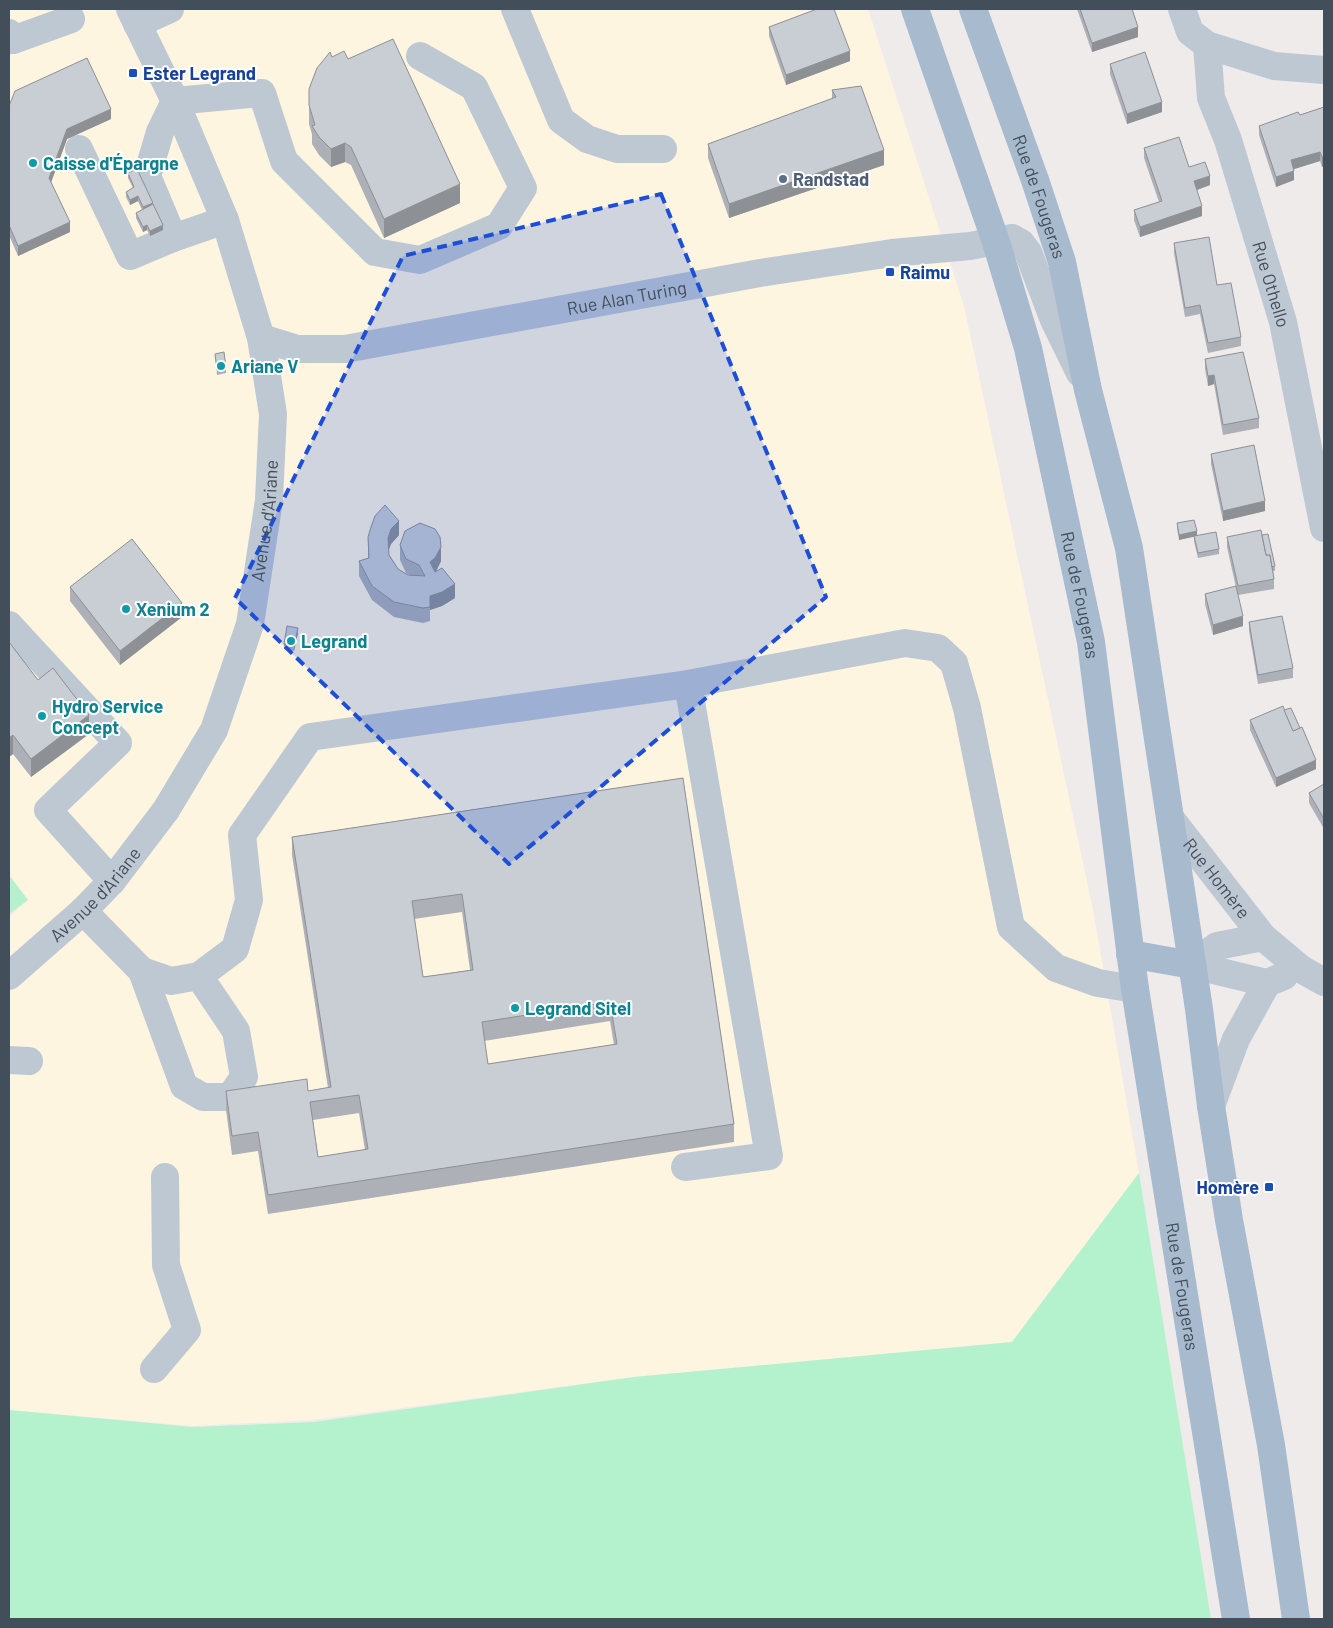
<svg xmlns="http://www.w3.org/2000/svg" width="1333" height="1628" font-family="Barlow,sans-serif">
  <rect width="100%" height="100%" fill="#efebeb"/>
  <path fill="#fdf5e0" d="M9,9H868L964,306L1093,910L1139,1173L1012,1342L634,1377L313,1420L191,1426L9,1410V917L28,900L9,875Z"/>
  <g fill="#b3f2cd">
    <path d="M9,875L28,900L9,914Z"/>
    <path d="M1139,1173L1211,1619H9V1410L193,1427L314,1422L634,1377L1012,1342Z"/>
  </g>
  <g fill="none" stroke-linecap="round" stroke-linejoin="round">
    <g stroke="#bdc8d3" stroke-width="28">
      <path d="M515,9L561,120L587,139L617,149H663"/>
      <path d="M1182,9L1190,32L1207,45L1274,66L1324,70"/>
      <path d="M137,24L170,9"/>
      <path d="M9,33L13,40L71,19"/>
      <path id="s1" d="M1207,45L1211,98L1228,140L1283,322L1324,528"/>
      <path d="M79,149L130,256L173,238L225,220"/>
      <path d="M173,238L147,176L160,132L175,101L262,93L284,161L375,252L420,260L499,226L523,188L474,87L420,56"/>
      <path id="s2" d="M261,338L297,349H345L760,273L892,253L970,246L1012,238L1021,243L1028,252L1054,320L1080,373"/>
      <path d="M9,625L118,743L48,810L112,881"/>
      <path id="s3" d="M1171,819L1263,937L1301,969L1324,982"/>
      <path d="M83,911L142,971L171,981L199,976L235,949L249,900L242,835L310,737L688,684L905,643L938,648L954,663L967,708L1011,927L1056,968L1098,983L1135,989"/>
      <path d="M1192,965L1267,983L1284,976"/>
      <path d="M1192,965L1217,946L1263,937"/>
      <path d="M142,971L184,1086L203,1097H230L244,1077L236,1031L199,976"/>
      <path id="s4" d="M9,976L83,911L112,881L166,810L214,730L250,624L269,500L273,414L261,338L225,220L175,101L130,9"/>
      <path d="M9,1060L29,1061"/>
      <path d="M1211,1106L1236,1039L1267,983"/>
      <path d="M685,1167L769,1156L688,684"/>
      <path d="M154,1369L187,1330L166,1265L165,1177"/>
    </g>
    <g stroke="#a8bace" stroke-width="28">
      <path id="s5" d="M915,9L996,242L1028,348L1091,642L1135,989L1236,1619"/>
      <path id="s6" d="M973,9L1035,180L1062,262L1088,390L1129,548L1199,1009L1211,1106L1229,1220L1271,1445L1296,1619"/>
      <path d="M1130,954L1192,965"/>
    </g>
  </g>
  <g fill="#adb0b6" fill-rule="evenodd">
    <path d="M1077,9H1132L1138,37L1092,52Z"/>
    <path d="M769,27L850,61L786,85L769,36Z"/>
    <path d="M332,57L348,59L460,203L384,238L351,165L345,162L331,167L319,155L312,144V134L309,124V89Z"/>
    <path d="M1110,64L1162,112L1127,124L1110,74Z"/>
    <path d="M832,90L884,165L729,218L708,158V144L832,99Z"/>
    <path d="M9,106L111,119L67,139L51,182L70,232L18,256L9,235Z"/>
    <path d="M1324,107L1322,167L1320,161L1294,169V180L1276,187L1259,135V126L1300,115Z"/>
    <path d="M1144,148L1189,167L1210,185L1197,190L1202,216L1140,237L1134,220V210L1159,202L1144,158Z"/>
    <path d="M128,173L153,205L163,230L150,236L147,230L143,232L136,218V213L142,210L138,201L130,205L126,197V192L133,188L128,178Z"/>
    <path d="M1174,243L1217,285L1241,337V346L1208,353L1200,314L1185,317L1174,253Z"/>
    <path d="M215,354L226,368V373L217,375Z"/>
    <path d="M1205,359L1259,418V428L1223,435L1214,384L1208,386L1205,369Z"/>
    <path d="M1211,454L1265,511L1223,521L1211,464Z"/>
    <path d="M1177,523L1219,549V554L1198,558L1194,541V536L1179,540L1177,528Z"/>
    <path d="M399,535L391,544L388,550L389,555L398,569L408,575H410L406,573L400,560V545L441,561L436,572L455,598L442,606L430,610V621L423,623L394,617L372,600L359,576V561L368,558V537Z"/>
    <path d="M1262,535L1275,566V571H1273L1274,579V589L1238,595L1243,626L1213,635L1205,604V594L1237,592L1227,547V537Z"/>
    <path d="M70,587L182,617L120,665L70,601Z"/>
    <path d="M1249,622L1293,668V678L1258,684L1249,631Z"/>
    <path d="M298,633L294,651L284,649V644Z"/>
    <path d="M9,642L38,680L89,734L31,777L13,754L9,757Z"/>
    <path d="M1250,720L1316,769L1276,787L1250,730Z"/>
    <path d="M683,778L734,1124V1142L268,1214L258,1151L232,1155L226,1110V1091H308L328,1088L292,855V837ZM462,912L470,970L423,977L414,919ZM610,1021L614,1045L488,1064L484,1041ZM359,1113L365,1150L318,1157L313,1120Z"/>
    <path d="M1324,784V829L1309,803V793Z"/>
  </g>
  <g fill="#8d9094">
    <path d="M1138,27V37L1092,52V43Z"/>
    <path d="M850,51V61L786,85V75Z"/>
    <path d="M1162,102V112L1127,124V114Z"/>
    <path d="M111,109V119L67,139L49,188V178L67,129Z"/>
    <path d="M345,143V162L331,167V149Z"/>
    <path d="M884,150V165L729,218V204Z"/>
    <path d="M1320,152V161L1291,170V160Z"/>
    <path d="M1322,157H1324V166L1322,167Z"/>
    <path d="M1294,171V180L1276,187V177Z"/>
    <path d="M1210,176V185L1194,191V181Z"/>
    <path d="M460,184V203L384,238V219Z"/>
    <path d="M138,196V201L130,205V200Z"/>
    <path d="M153,203V207L143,212V207Z"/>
    <path d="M1202,206V216L1140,237V227Z"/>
    <path d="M70,222V232L18,256V246Z"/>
    <path d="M147,225V230L143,232V227Z"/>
    <path d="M163,225V230L150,236V231Z"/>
    <path d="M1214,375V384L1208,386V376Z"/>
    <path d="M1265,501V511L1223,521V511Z"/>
    <path d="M399,521V535L391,544L388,552V538L391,529Z"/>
    <path d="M1197,531V536L1179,540V535Z"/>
    <path d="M441,547V561L435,573L430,562Z"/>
    <path d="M455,584V598L442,606L430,610V596Z"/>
    <path d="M182,603V617L120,665V651Z"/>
    <path d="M1243,616V626L1213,635V625Z"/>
    <path d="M298,628V633L294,651V646Z"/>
    <path d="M89,715V734L31,777V759Z"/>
    <path d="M13,735V754L9,757V738Z"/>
    <path d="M1316,760V769L1276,787V778Z"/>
  </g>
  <g fill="#c9cdd4" stroke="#8d9094" fill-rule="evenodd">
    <path d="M817,9H834L850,51L786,75L769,27Z"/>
    <path d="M1080,9H1132L1138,27L1092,43Z"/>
    <path d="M393,39L460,184L384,219L351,147L345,143L331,149L319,137L312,126L315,125L309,105V89L317,68L330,52L332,57L344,51L348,59Z"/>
    <path d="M1145,52L1162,102L1127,114L1110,64Z"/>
    <path d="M87,58L111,109L67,129L49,178L70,222L18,246L9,225V106L15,91Z"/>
    <path d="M861,86L884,150L729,204L708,144L836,97L832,90Z"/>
    <path d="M1324,107V157H1322L1320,152L1291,160L1294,171L1276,177L1259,126L1298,112L1300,115Z"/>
    <path d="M1179,137L1189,167L1205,162L1210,176L1194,181L1202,206L1140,227L1134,210L1162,201L1144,148Z"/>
    <path d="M137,169L153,203L143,207L138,196L130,200L126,192L134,187L128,173Z"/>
    <path d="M153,204L163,225L150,231L147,225L143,227L136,213Z"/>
    <path d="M1209,237L1217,285L1231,283L1241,337L1208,343L1200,305L1185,308L1174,243Z"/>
    <path d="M224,352L226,368L217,370L215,354Z"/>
    <path d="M1243,352L1259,418L1223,425L1214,375L1208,376L1205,359Z"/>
    <path d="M1254,445L1265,501L1223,511L1211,454Z"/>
    <path d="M385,505L399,521L391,529L388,538L389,555L398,569L408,575L425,576L419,565L406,559L400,545L405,531L420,523L435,529L440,537L441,547L435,558L430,562L435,572L442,568L455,584L442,592L430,596V607L423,608L394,602L372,586L359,561L369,558L368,537L371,527L375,516Z"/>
    <path d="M1194,520L1197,531L1179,535L1177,523Z"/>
    <path d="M1261,530L1266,555H1270L1274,579L1238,586L1227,537Z"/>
    <path d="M1216,532L1219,549L1198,553L1194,536Z"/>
    <path d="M1268,534L1275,566L1272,567L1270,555H1266L1262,535Z"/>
    <path d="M132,539L182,603L120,651L70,587Z"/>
    <path d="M1236,586L1243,616L1213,625L1205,594Z"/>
    <path d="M1282,616L1293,668L1258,675L1249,622Z"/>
    <path d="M287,626L298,628L294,646L284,644Z"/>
    <path d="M9,642L38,680L53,668L89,715L31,759L13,735L9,738Z"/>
    <path d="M1283,706L1293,731L1302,727L1316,760L1276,778L1250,720Z"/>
    <path d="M1291,708L1300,728L1293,731L1284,710Z"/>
    <path d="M683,778L734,1124L268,1195L258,1132L232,1136L226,1091L307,1079L308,1091L331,1087L292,837ZM462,894L473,970L423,977L412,901ZM610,1002L617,1044L488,1064L482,1022ZM359,1095L368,1149L318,1157L310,1102Z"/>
    <path d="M1324,784V819L1309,793Z"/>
  </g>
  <path fill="#1d4ed8" fill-opacity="0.2" stroke="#1d4ed8" stroke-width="4" stroke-dasharray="10 6" stroke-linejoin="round" d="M661,194L826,597L509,864L235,598L403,256Z"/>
  <g fill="#1a4fb4" stroke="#fff" stroke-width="2">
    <rect x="128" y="68" width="10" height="10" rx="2.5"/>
    <rect x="885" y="267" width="10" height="10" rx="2.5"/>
    <rect x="1264" y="1182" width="10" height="10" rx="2.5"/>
  </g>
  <g fill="#0f9aa8" stroke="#fff" stroke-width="2">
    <circle cx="33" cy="163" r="5"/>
    <circle cx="221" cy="366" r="5"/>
    <circle cx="126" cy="609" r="5"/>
    <circle cx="291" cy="641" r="5"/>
    <circle cx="42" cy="716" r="5"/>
    <circle cx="515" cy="1008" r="5"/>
  </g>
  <circle fill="#5c6f8a" stroke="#fff" stroke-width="2" cx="783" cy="179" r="5"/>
  <g text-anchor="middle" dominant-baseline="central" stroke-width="4" stroke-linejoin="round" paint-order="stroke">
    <g font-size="18" font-weight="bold" fill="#164399" stroke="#fff" text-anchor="start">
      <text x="143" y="73">Ester Legrand</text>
      <text x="900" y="272">Raimu</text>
      <text x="1259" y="1187" text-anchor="end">Homère</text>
    </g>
    <g font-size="18" font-weight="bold" fill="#0d838f" stroke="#fff" text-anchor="start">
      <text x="43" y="163">Caisse d'Épargne</text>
      <text x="231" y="366">Ariane V</text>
      <text x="136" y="609">Xenium 2</text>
      <text x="301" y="641">Legrand</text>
      <text x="52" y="706">Hydro Service<tspan x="52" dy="21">Concept</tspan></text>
      <text x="525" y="1008">Legrand Sitel</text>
    </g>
    <g font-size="18" font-weight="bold" fill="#4e5e75" stroke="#fff" text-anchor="start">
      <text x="793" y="179">Randstad</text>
    </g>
    <g font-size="18" fill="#424f5a" stroke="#fff">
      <text stroke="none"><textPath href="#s6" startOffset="199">Rue de Fougeras</textPath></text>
      <text stroke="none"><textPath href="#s1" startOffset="249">Rue Othello</textPath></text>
      <text stroke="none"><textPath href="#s2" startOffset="372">Rue Alan Turing</textPath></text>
      <text stroke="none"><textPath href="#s4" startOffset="539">Avenue d'Ariane</textPath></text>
      <text stroke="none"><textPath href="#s5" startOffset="610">Rue de Fougeras</textPath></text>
      <text stroke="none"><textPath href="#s3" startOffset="75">Rue Homère</textPath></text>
      <text stroke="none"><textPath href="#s4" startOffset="119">Avenue d'Ariane</textPath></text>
      <text stroke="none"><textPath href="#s5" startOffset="1309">Rue de Fougeras</textPath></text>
    </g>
  </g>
  <rect width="1333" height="1628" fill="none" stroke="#424f5a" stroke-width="20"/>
</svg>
